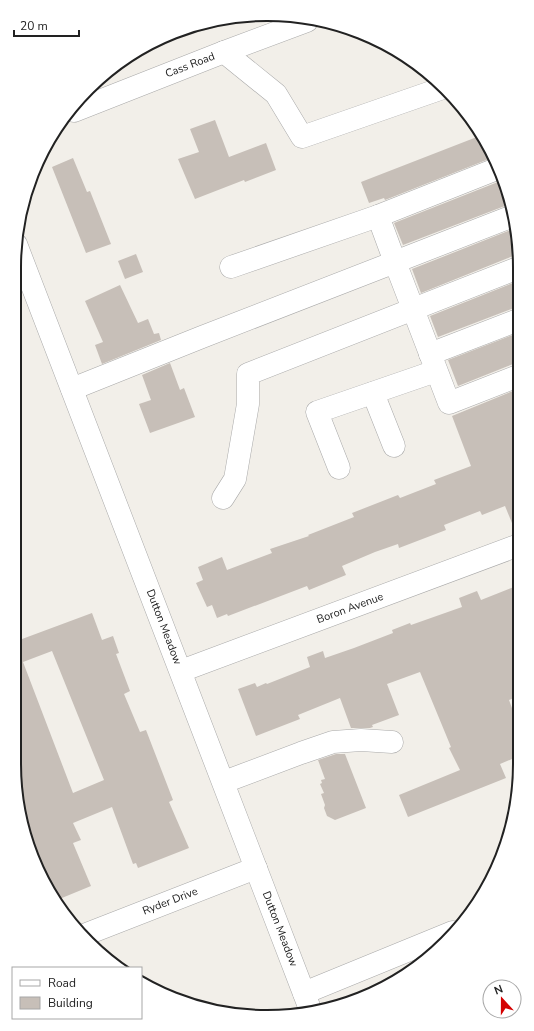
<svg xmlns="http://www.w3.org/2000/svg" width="534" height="1031" font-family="'Nunito Sans',sans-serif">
  <rect width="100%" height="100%" fill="#f2efe9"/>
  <g fill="#c7bfb8" fill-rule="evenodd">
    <path d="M215,120L229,157L266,143L276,170L245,182L244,180L195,199L178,159L199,152L190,129Z"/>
    <path d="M482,135L494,157L385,200L384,198L369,203L361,182Z"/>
    <path d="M73,158L87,192L90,191L111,244L86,253L52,167Z"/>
    <path d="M503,180L510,204L403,245L394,223Z"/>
    <path d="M516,228L518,234V256H513L421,293L412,269Z"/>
    <path d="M136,254L143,272L125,279L118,261Z"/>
    <path d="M518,281V308H514L438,337L430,316Z"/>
    <path d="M120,285L138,323L148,319L154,334L159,333L161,340L102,364L95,345L103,342L85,301Z"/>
    <path d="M518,333V364H513L458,386L448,360Z"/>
    <path d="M170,363L180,390L184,388L195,417L150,433L139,404L151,400L142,375Z"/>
    <path d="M518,389L519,533H516L505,506L482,515L480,511L444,525L446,530L399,548L398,544L375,552L342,566L346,575L309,590L307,586L228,616L227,614L217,618L212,605L207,607L196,583L203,580L198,567L222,557L227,570L272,553L270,549L309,536L308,535L354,517L352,513L398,495L400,498L436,484L434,480L471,466L452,416Z"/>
    <path d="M519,585V696L509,700L519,727V756L500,764L506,778L408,817L399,795L460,770L449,748L451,747L420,672L387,684L399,715L372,725L373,727L370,728H351L340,698L298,715L300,719L256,736L238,689L255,683L257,687L266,683L267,684L310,667L307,657L323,651L325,658L354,648L393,633L392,630L410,623L411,625L462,607L459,598L477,591L481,600Z"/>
    <path d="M92,613L102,640L113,636L119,653L116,654L130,691L124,694L140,732L146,730L173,800L169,802L189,848L138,868L136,863L133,864L112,807L73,823L81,840L73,843L91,886L57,900L28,846L14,764V642ZM52,651L104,780L73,793L23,662Z"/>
    <path d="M336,754H345L366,808L335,820L327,816L324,808L325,805L321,794L324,793L320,784L322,783L321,780L325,779L318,760Z"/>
  </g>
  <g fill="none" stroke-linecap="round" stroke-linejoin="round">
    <defs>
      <g id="minor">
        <path d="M224,52L276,94L302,137L443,88"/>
        <path d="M74,111L224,52L307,21"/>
        <path d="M499,168L378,216L395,262L513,216"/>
        <path d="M16,244L310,1009"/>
        <path d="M231,267L378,216"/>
        <path d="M430,354L518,320"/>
        <path d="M72,389L202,337L395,262L449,403L518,376"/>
        <path d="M373,393L394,446"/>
        <path d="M339,468L317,412L436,371"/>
        <path d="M223,498L235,479L248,404V374L518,268"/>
        <path d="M181,671L519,545"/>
        <path d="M224,782L301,753L333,742L361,740L392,742"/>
        <path d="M84,935L256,868"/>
        <path d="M304,993L453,932"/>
      </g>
    </defs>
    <use href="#minor" stroke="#a9a9a9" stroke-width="23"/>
    <use href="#minor" stroke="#fff" stroke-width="22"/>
  </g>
  <g text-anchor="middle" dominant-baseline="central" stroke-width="3" stroke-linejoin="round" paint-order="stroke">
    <g font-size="11" fill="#222" stroke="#fff">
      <text transform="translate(190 65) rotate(-21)">Cass Road</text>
      <text transform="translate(350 608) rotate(-20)">Boron Avenue</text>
      <text transform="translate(164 627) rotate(69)">Dutton Meadow</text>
      <text transform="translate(170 901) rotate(-21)">Ryder Drive</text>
      <text transform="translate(280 929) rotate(69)">Dutton Meadow</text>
    </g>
  </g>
  <path d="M0 0H534V1031H0ZM267 21H267A246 246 0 0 1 513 267V764A246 246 0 0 1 267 1010H267A246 246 0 0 1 21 764V267A246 246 0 0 1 267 21Z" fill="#fff" fill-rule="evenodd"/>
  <path fill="none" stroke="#222" stroke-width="2" d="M267 21H267A246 246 0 0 1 513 267V764A246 246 0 0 1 267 1010H267A246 246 0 0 1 21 764V267A246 246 0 0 1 267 21Z"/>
  <rect x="12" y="967" width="130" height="52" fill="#ffffff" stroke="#a7a7a7"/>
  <rect x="20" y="980" width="20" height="6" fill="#ffffff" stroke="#a7a7a7"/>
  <text x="48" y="987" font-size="12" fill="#222222">Road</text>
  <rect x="20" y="997" width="20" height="12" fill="#c7bfb8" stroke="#a7a7a7"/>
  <text x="48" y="1007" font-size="12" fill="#222222">Building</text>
  <g transform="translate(502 999) rotate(339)"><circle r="19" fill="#ffffff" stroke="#a7a7a7"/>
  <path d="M0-3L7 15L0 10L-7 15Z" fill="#d40000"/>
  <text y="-6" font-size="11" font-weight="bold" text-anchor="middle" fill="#222222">N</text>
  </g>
  <path d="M14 30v6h65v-6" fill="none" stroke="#222222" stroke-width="2"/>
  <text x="20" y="30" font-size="12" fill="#222222" stroke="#ffffff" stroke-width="3" paint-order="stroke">20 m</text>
</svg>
